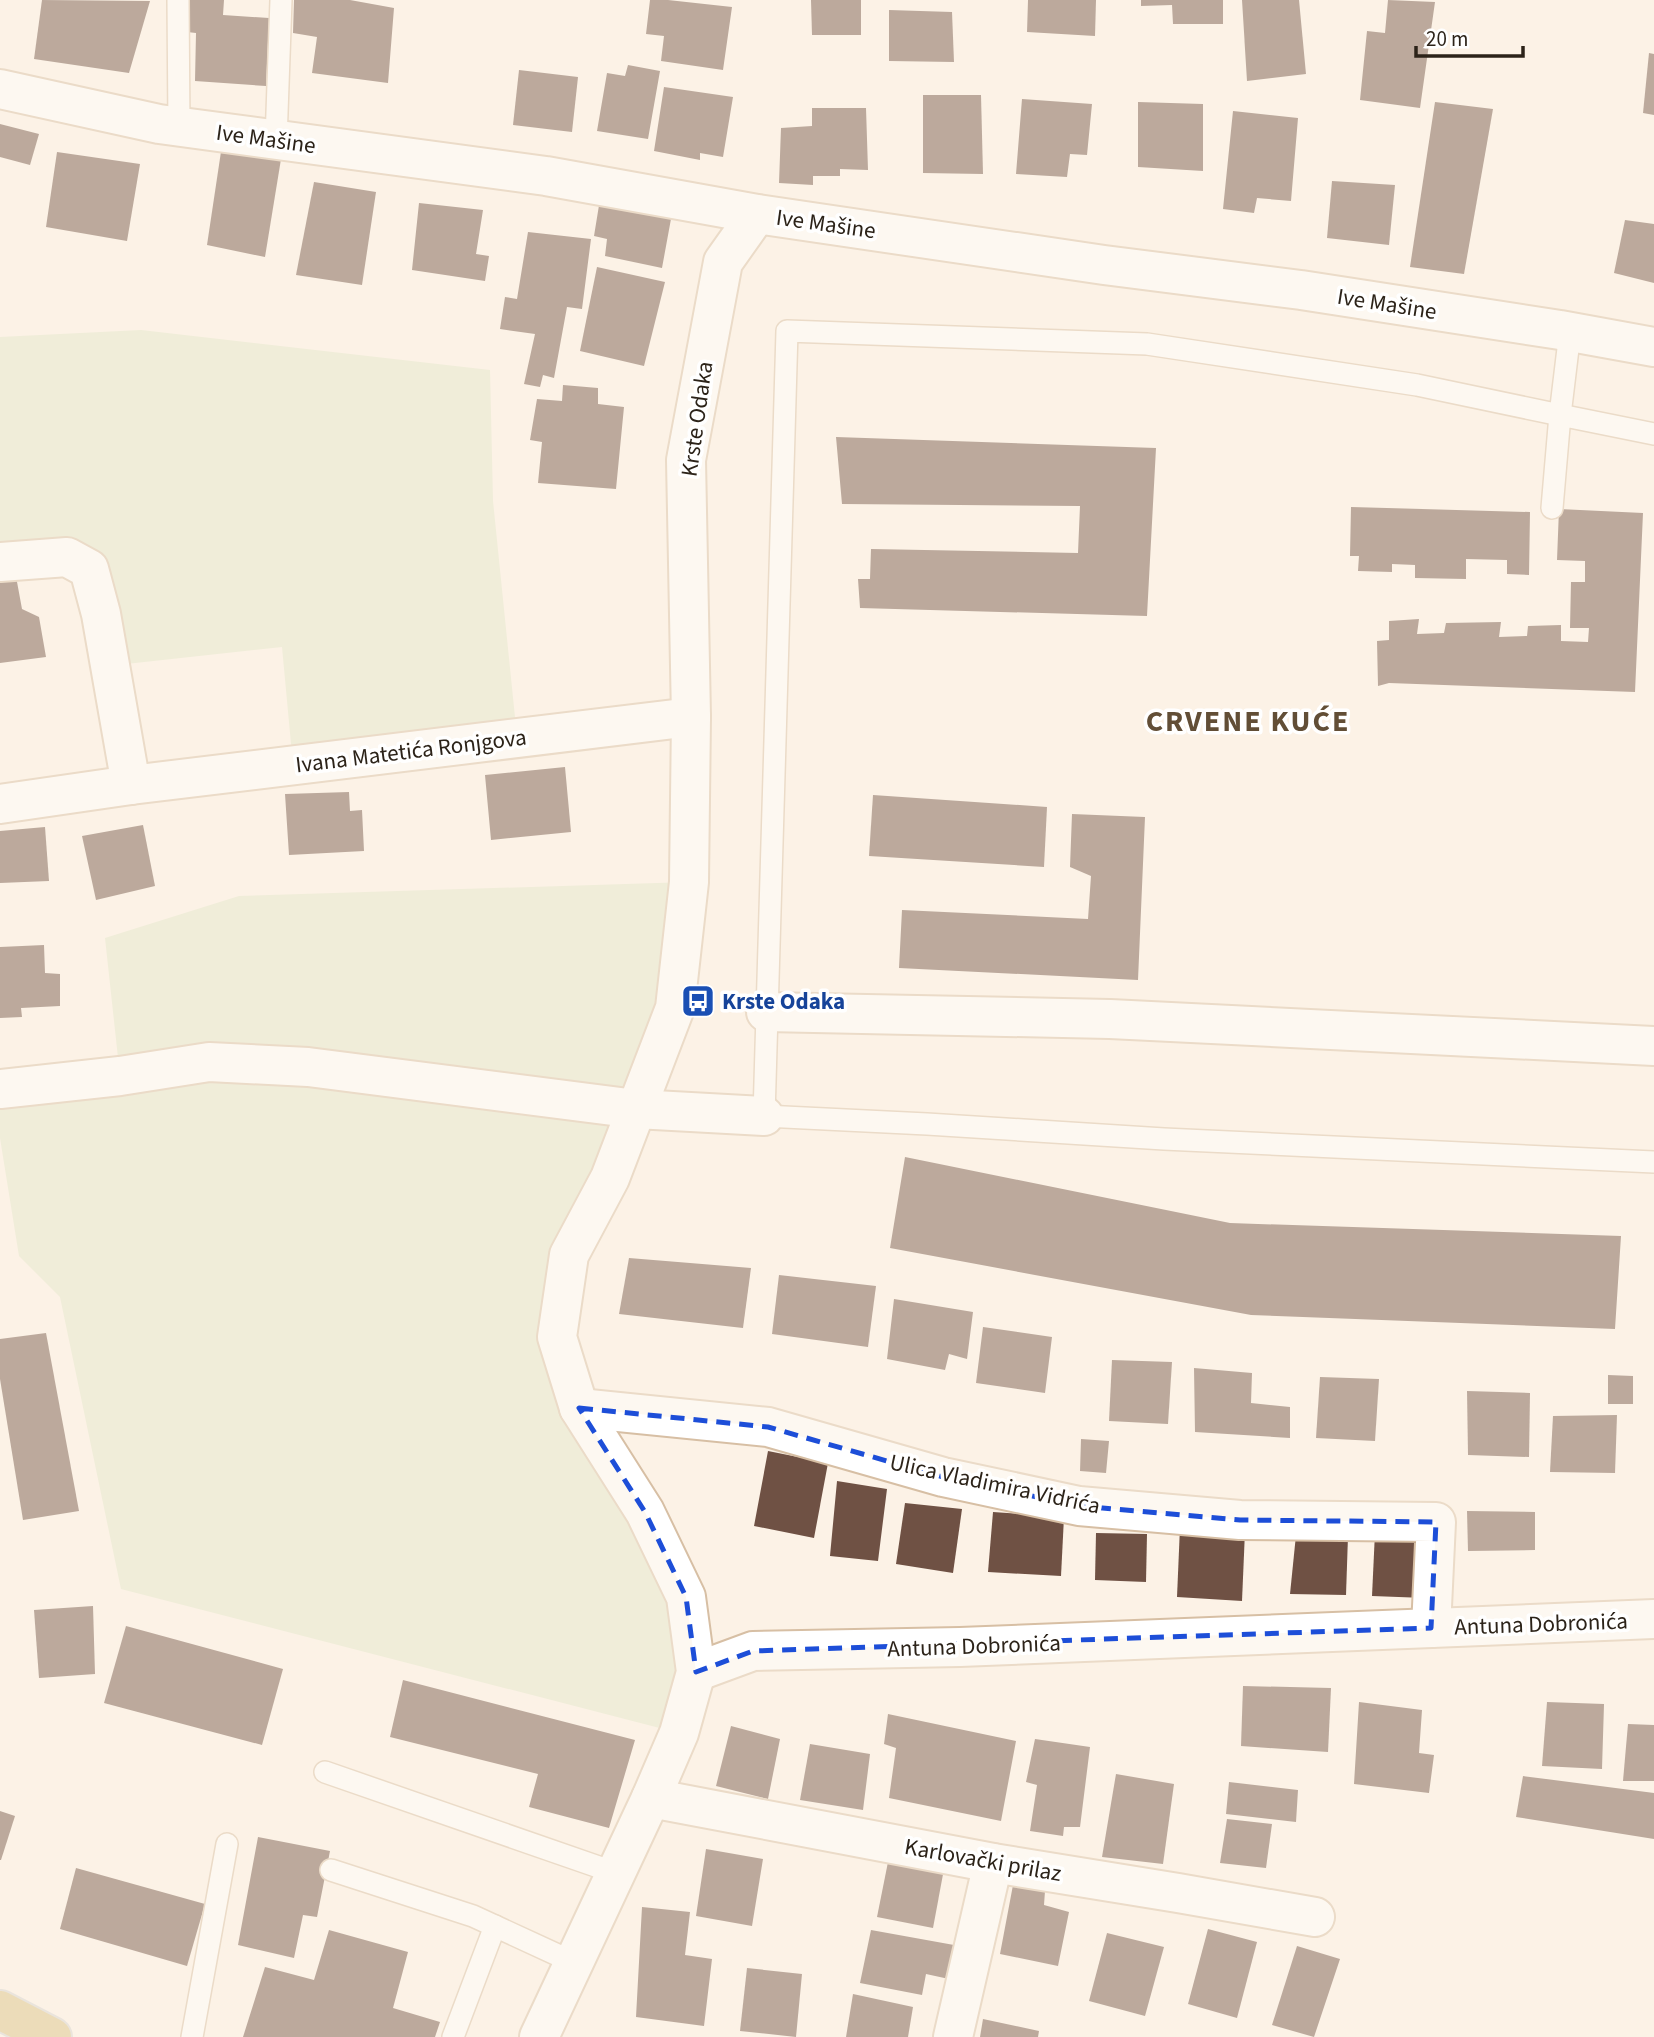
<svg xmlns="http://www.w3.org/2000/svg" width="1654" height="2037" font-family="'Source Sans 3',sans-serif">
  <rect width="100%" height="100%" fill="#fcf2e6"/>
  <g fill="#e2e6ca">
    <path d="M141,330L490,370L493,501L517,737L293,765L282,647L126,664L89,569L0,562V337Z"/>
    <path d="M689,882L675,1008L557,1337L686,1597L679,1733L121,1589L60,1297L19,1256L0,1138V1089L120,1076L105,938L239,896Z"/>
  </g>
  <g fill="#6f5144">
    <path d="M42,0L150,1L129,73L34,59Z"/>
    <path d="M189,0H224L223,15L269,18L266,86L195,81L196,33L187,32Z"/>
    <path d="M294,0H350L394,8L388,83L312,73L317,37L293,33Z"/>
    <path d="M650,0H668L732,7L723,70L661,61L664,36L646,34Z"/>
    <path d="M811,0H861V35H812Z"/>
    <path d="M1028,0H1096L1095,36L1027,32Z"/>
    <path d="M1141,0H1223V24H1173L1172,5L1141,6Z"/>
    <path d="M1242,0H1299L1306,74L1247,81Z"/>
    <path d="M1388,0L1435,2L1420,108L1360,100L1367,31L1385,33Z"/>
    <path d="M889,10L952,12L954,62L889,61Z"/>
    <path d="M1649,53L1654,54V115L1643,113Z"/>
    <path d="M628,65L660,71L648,139L597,131L607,73L625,76Z"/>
    <path d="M519,70L578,77L572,132L513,125Z"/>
    <path d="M664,87L733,97L723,157L700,153V160L654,151Z"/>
    <path d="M923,95H981L983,174L923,173Z"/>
    <path d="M1022,99L1092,104L1087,155L1070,154L1067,177L1016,174Z"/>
    <path d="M1138,102L1203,104V171L1138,167Z"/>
    <path d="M1435,102L1493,109L1464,274L1410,267Z"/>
    <path d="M812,108H866L868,170L840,169V176H813V185L779,183L781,128L812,126Z"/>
    <path d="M1233,111L1298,118L1291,201L1257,198L1254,213L1223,209Z"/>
    <path d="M0,124L39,134L30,165L0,157Z"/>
    <path d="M222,145L282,153L265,257L207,245Z"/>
    <path d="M57,152L140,164L127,241L46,227Z"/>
    <path d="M1332,181L1395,185L1389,245L1327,238Z"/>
    <path d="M314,182L376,192L362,285L296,275Z"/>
    <path d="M601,193L673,208L662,268L605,256L607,239L594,236Z"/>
    <path d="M419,203L483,210L476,254L489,256L485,281L412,270Z"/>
    <path d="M1625,220L1654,224V283L1614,273Z"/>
    <path d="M528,232L591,239L582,309L567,307L554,378L543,375L540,387L524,384L535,334L500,329L505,297L517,299Z"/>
    <path d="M597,267L665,282L644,366L580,351Z"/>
    <path d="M563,385L598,388V404L624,407L616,489L538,483L542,442L530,440L537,399L562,401Z"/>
    <path d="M836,437L1156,448L1147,616L860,608L858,579H870L871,549L1078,553L1080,506L842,504Z"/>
    <path d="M1351,507L1530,512L1529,575L1507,574V560L1466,559V579L1415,578V565L1392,564V572L1358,571L1359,556H1350Z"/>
    <path d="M1559,509L1643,513L1635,692L1389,683L1378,686L1377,641L1389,640V621L1419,619L1417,634L1444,633L1446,623L1501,622L1499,637L1527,636L1528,626L1561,625V641L1588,642L1589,628H1570L1571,582H1585V561L1557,560Z"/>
    <path d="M15,571L22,609L39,617L46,657L0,663V572Z"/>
    <path d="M565,767L571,832L491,840L485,775Z"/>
    <path d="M349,792L350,811L362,810L364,851L289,855L285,794Z"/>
    <path d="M873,795L1047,807L1044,867L869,856Z"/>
    <path d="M1072,814L1145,817L1138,980L899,968L902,910L1088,919L1091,876L1070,867Z"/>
    <path d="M143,825L155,886L96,900L82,836Z"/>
    <path d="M45,827L49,881L0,883V831Z"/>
    <path d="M44,945L45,973L60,974V1006L21,1008L22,1017L0,1018V947Z"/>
    <path d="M905,1157L1230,1223L1621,1236L1615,1329L1251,1315L890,1248Z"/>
    <path d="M629,1258L751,1268L743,1328L619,1314Z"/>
    <path d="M779,1275L876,1286L868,1347L772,1334Z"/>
    <path d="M894,1299L973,1312L967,1359L949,1354L945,1370L887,1359Z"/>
    <path d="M983,1327L1052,1337L1045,1393L976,1383Z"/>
    <path d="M46,1333L79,1511L23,1520L0,1379V1339Z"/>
    <path d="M1112,1360L1172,1362L1168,1424L1109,1421Z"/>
    <path d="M1194,1368L1252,1373L1251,1403L1290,1407V1438L1195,1432Z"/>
    <path d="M1608,1375L1633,1376V1404H1608Z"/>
    <path d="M1320,1377L1379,1379L1375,1441L1316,1438Z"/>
    <path d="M1467,1391L1530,1393L1529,1457L1468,1455Z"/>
    <path d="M1617,1415L1615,1473L1550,1472L1553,1416Z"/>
    <path d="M1081,1439L1109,1441L1106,1473L1080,1471Z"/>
    <path d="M768,1451L828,1463L814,1538L754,1526Z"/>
    <path d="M837,1481L887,1489L878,1561L830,1556Z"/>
    <path d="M905,1503L962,1509L953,1573L896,1564Z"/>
    <path d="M1467,1511L1535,1512V1550L1468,1551Z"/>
    <path d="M993,1512L1064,1517L1061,1576L988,1572Z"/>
    <path d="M1180,1527L1245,1531L1242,1601L1177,1597Z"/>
    <path d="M1375,1532H1426L1425,1598L1372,1596Z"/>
    <path d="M1096,1533L1147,1534L1146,1582L1095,1580Z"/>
    <path d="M1296,1535L1348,1536L1346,1595L1290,1594Z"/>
    <path d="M93,1606L95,1674L39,1678L34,1610Z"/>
    <path d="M126,1626L283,1669L262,1745L104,1703Z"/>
    <path d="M403,1680L635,1740L609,1828L529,1807L538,1774L390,1737Z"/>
    <path d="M1243,1686L1331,1688L1328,1752L1241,1746Z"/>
    <path d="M1359,1702L1422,1710L1419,1753L1434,1755L1429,1793L1354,1784Z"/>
    <path d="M1547,1702L1604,1704L1602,1769L1542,1766Z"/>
    <path d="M888,1714L1016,1741L1001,1821L889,1798L896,1748L884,1744Z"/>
    <path d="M1628,1724L1654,1725V1781H1623Z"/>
    <path d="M731,1726L780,1739L768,1799L716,1786Z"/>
    <path d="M1035,1739L1090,1747L1080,1827H1064L1063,1836L1030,1831L1037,1785L1026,1782Z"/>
    <path d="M810,1744L870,1754L863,1810L800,1800Z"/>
    <path d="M1116,1774L1174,1784L1163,1864L1102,1857Z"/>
    <path d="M1523,1776L1654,1793V1839L1516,1817Z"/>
    <path d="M1229,1782L1298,1790L1296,1822L1226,1814Z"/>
    <path d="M0,1811L15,1816L1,1860H0Z"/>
    <path d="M1227,1819L1272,1824L1266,1868L1220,1863Z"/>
    <path d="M258,1837L330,1851L317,1917L303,1915L294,1958L238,1945Z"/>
    <path d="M706,1849L763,1859L752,1926L696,1916Z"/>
    <path d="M889,1857L944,1869L933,1928L877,1917Z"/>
    <path d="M76,1868L205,1904L187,1966L60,1929Z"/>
    <path d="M1013,1885L1045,1891L1044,1905L1069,1912L1058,1966L1000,1954Z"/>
    <path d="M642,1907L690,1912L685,1955L712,1959L704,2026L636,2017Z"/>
    <path d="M1208,1929L1257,1942L1237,2018L1188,2004Z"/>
    <path d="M329,1930L408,1952L393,2008L440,2022L435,2037H243L265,1967L314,1980Z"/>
    <path d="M871,1930L954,1945L949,1979L926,1974L922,1995L860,1983Z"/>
    <path d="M1107,1933L1164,1947L1145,2016L1089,2001Z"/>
    <path d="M1297,1946L1340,1959L1314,2037L1272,2025Z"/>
    <path d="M747,1968L802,1974L796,2037L740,2031Z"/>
    <path d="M853,1994L913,2007L908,2037H846Z"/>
    <path d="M983,2019L1039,2031L1038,2037H980Z"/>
  </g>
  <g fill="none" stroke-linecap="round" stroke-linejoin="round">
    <defs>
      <g id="lane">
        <path d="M178,0L179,127"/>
        <path d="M276,141L281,0"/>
        <path d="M1570,332L1560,415L1417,385L1147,344L787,331L764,1116L927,1124L1164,1139L1654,1162"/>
        <path d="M1552,508L1560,415L1654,434"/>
        <path d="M325,1772L616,1873"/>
        <path d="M331,1870L473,1916L575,1963"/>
        <path d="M192,2037L227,1844"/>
        <path d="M453,2037L495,1926"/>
      </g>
      <g id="street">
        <path d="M0,89L159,124L546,176L757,214L1104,265L1301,290L1560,330L1654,347"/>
        <path d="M0,562L67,557L89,569L101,614L131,785"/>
        <path d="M0,804L131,785L691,717"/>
        <path d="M766,1012L1110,1019L1654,1046"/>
        <path d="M0,1089L120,1076L209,1062L308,1067L636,1109L764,1116"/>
        <path d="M579,1408L768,1427L943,1477L1079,1506L1240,1520L1436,1522L1431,1628"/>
        <path d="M696,1672L753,1651L960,1647L1654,1619"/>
        <path d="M651,1798L993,1863L1178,1893L1315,1917"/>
        <path d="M539,2037L651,1798L679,1733L696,1672L686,1597L645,1512L579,1408L557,1337L569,1255L610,1178L675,1008L689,882L691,717L686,460L723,262L757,214"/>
        <path d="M953,2037L993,1863"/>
      </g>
      <path id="primary" d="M0,2010L52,2037"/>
    </defs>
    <use href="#lane" stroke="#d7bfa4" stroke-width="24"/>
    <use href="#street" stroke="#d7bfa4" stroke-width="42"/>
    <use href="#primary" stroke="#d5d3d1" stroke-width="42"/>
    <use href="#lane" stroke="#fff" stroke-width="21"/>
    <use href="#street" stroke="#fff" stroke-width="38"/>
    <use href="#primary" stroke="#d9c284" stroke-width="38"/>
  </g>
  <path d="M0 0H1654V2037H0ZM579,1408L768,1427L943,1477L1079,1506L1240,1520L1436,1522L1431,1628L753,1651L696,1672L686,1597L645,1512Z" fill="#fcf2e6" fill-opacity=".55" fill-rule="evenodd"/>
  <path fill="none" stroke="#1d4ed8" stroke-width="5" stroke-dasharray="14 9" stroke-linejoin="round" d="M579,1408L768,1427L943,1477L1079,1506L1240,1520L1436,1522L1431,1628L753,1651L696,1672L686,1597L645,1512Z"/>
  <defs>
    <symbol id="bus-square" viewBox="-11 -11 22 22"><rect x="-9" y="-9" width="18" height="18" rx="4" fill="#1a4fb4" stroke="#fff"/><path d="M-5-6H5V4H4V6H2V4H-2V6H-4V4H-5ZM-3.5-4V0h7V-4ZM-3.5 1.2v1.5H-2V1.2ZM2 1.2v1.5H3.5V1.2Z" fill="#fff"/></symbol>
  </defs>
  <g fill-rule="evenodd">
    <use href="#bus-square" x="679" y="982" width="38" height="38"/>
  </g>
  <g text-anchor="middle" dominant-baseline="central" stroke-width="7" stroke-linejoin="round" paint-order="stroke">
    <g font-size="23" fill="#2c2319" stroke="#fff">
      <text transform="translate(266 139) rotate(8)">Ive Mašine</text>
      <text transform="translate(826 224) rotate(8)">Ive Mašine</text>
      <text transform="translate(1387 304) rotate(9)">Ive Mašine</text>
      <text transform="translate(697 419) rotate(-82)">Krste Odaka</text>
      <text transform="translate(411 751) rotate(-7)">Ivana Matetića Ronjgova</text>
      <text transform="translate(995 1484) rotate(12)">Ulica Vladimira Vidrića</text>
      <text transform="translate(1541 1624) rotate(-2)">Antuna Dobronića</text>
      <text transform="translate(974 1646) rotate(-2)">Antuna Dobronića</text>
      <text transform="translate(983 1860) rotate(10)">Karlovački prilaz</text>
    </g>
    <g font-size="23" font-weight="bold" fill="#164399" stroke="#fff" text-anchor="start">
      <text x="722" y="1001">Krste Odaka</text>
    </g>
    <g font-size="30" font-weight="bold" letter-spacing="2" fill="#624e36" stroke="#fff">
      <text x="1248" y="721">CRVENE KUĆE</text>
    </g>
  </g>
  <path d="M1416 46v10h107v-10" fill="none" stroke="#2c2319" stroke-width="3.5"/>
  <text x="1426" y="46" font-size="21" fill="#2c2319" stroke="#ffffff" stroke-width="5" paint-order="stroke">20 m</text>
</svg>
